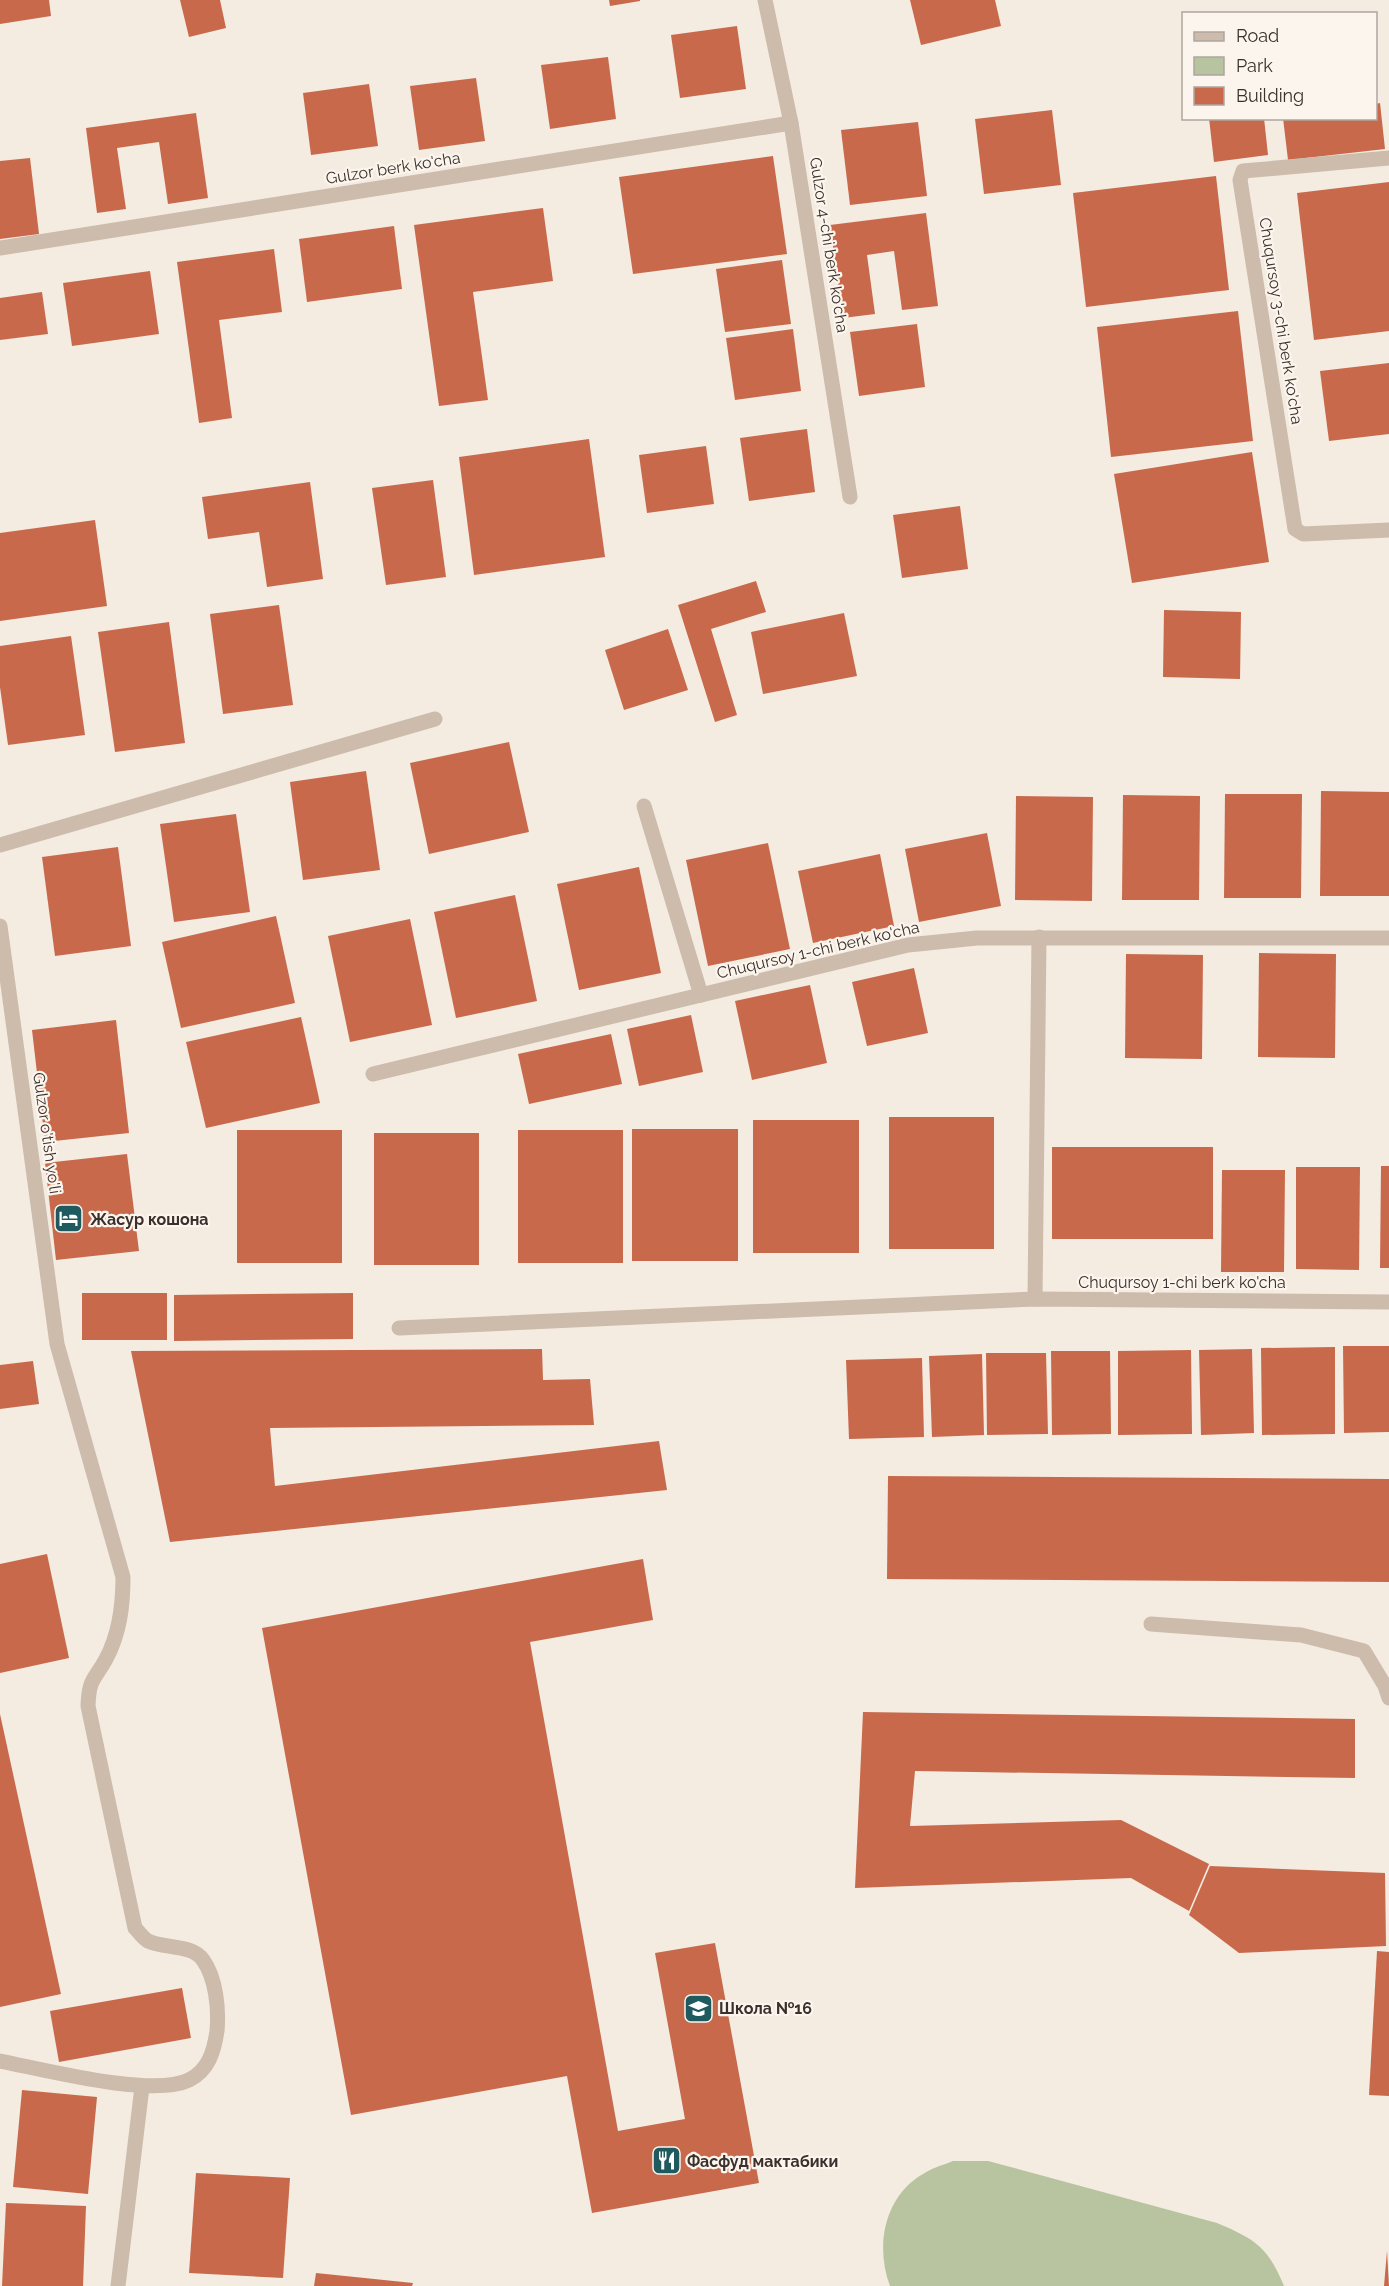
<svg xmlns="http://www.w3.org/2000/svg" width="1389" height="2286" font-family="Raleway,sans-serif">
  <rect width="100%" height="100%" fill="#f4ebe1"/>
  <path fill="#b8c4a0" d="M953,2161H988L1217,2223C1255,2239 1268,2247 1284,2286H890C875,2247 884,2196 923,2174C932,2168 943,2165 953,2161Z"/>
  <g fill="#c8694b">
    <path d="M0,0H49L51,16L0,24Z"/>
    <path d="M180,0H220L226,28L189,37Z"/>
    <path d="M609,0H640V1L610,6Z"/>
    <path d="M910,0H995L1001,26L921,45Z"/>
    <path d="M737,26L746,89L680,98L671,35Z"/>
    <path d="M608,57L616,119L550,129L541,65Z"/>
    <path d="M476,78L485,141L419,150L410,86Z"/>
    <path d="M369,84L378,146L311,155L303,93Z"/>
    <path d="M1380,103L1385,149L1288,160L1283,118H1376V104Z"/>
    <path d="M1052,110L1061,185L984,194L975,119Z"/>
    <path d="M196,113L208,198L168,204L159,142L117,148L126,209L97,213L86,128Z"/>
    <path d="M1209,118H1264L1268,155L1214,162Z"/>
    <path d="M918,122L927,196L850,205L841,130Z"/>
    <path d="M773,156L787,254L633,274L619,177Z"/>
    <path d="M30,158L39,234L0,239V161Z"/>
    <path d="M1216,176L1229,290L1086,307L1073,193Z"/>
    <path d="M1389,182V331L1314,340L1297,193Z"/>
    <path d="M543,208L553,281L473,292L488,400L439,406L414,225Z"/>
    <path d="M926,213L938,306L902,310L894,251L867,255L875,314L843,318L830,225Z"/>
    <path d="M394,226L402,289L307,302L299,239Z"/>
    <path d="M274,249L282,312L219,320L232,418L199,423L177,262Z"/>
    <path d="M782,260L791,324L725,332L716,269Z"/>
    <path d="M150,271L159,334L72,346L63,283Z"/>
    <path d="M42,292L48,334L0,340V298Z"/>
    <path d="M1238,311L1253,441L1111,457L1097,327Z"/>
    <path d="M917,324L925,387L859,396L850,332Z"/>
    <path d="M793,329L801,391L735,400L726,338Z"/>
    <path d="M1389,363V434L1329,441L1320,371Z"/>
    <path d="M807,429L815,492L749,501L740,438Z"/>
    <path d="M589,439L605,557L474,575L459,457Z"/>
    <path d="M706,446L714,504L647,513L639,455Z"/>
    <path d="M1252,452L1269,562L1132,583L1114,474Z"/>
    <path d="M433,480L446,577L386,585L372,488Z"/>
    <path d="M310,482L323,579L267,587L259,532L208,539L202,497Z"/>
    <path d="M960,506L968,569L902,578L893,515Z"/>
    <path d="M95,520L107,606L0,621V533Z"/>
    <path d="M756,581L766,612L711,629L737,715L715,722L678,605Z"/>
    <path d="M279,605L293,705L223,714L210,614Z"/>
    <path d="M1164,610L1241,612L1240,679L1163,677Z"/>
    <path d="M844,613L857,676L763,694L751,632Z"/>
    <path d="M169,622L185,743L115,752L98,632Z"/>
    <path d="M668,629L688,690L624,710L605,650Z"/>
    <path d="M71,636L85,735L8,745L0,687V646Z"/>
    <path d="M509,742L529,832L429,854L410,763Z"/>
    <path d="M366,771L380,870L303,880L290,782Z"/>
    <path d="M1321,791L1389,792V896H1320Z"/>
    <path d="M1225,794H1302L1301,898H1224Z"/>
    <path d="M1123,795L1200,796L1199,900H1122Z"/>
    <path d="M1016,796L1093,797L1092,901L1015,900Z"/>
    <path d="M236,814L250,912L174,922L160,824Z"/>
    <path d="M987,833L1001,906L919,922L905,849Z"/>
    <path d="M768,843L790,949L708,966L686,860Z"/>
    <path d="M118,847L131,946L55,956L42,857Z"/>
    <path d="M880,854L894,926L813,943L798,871Z"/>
    <path d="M639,867L661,973L579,990L557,884Z"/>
    <path d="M515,895L537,1001L456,1018L434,912Z"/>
    <path d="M276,916L295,1003L181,1028L162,942Z"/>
    <path d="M410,919L432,1025L350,1042L328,936Z"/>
    <path d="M1259,953L1336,954L1335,1058L1258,1057Z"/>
    <path d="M1126,954L1203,955L1202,1059L1125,1058Z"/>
    <path d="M914,968L928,1033L867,1046L852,982Z"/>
    <path d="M810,985L827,1063L752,1080L735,1001Z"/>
    <path d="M691,1015L703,1072L639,1086L627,1029Z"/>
    <path d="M301,1017L320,1103L206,1128L186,1042Z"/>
    <path d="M116,1020L129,1133L45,1142L32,1030Z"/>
    <path d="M611,1034L622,1084L529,1104L518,1054Z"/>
    <rect x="889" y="1117" width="105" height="132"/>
    <rect x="753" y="1120" width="106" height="133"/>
    <rect x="632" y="1129" width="106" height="132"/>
    <rect x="237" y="1130" width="105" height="133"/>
    <rect x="518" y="1130" width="105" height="133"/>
    <rect x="374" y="1133" width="105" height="132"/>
    <rect x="1052" y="1147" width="161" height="92"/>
    <path d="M127,1154L139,1251L56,1260L45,1163Z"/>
    <path d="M1381,1166H1389V1268H1380Z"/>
    <path d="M1296,1167H1360L1359,1270L1296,1269Z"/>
    <path d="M1222,1170H1285L1284,1272H1221Z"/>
    <rect x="82" y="1293" width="85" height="47"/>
    <path d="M353,1293V1339L174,1341V1295Z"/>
    <path d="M1343,1346H1389V1432L1344,1433Z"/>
    <path d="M1335,1347V1434L1262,1435L1261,1348Z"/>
    <path d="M542,1349L543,1380L590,1379L594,1425L270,1428L275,1486L659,1441L667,1490L170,1542L131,1351Z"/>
    <path d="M1252,1349L1254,1433L1201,1435L1199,1350Z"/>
    <path d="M1191,1350L1192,1434L1118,1435V1351Z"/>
    <path d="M1051,1351H1110L1111,1434L1052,1435Z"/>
    <path d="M986,1353H1046L1048,1434L987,1435Z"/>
    <path d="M982,1354L984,1435L932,1437L929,1356Z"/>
    <path d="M922,1358L924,1437L849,1439L846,1360Z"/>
    <path d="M33,1361L39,1404L0,1409V1365Z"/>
    <path d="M888,1476L1389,1479V1582L887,1579Z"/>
    <path d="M47,1554L69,1658L0,1673V1564Z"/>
    <path d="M643,1559L653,1620L530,1642L618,2131L685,2119L655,1953L715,1943L759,2183L592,2213L567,2076L351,2115L262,1628Z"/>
    <path d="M863,1712L1355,1719V1778L915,1771L910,1826L1121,1820L1209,1864L1189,1911L1131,1878L855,1888Z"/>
    <path d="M0,1714L61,1994L0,2007Z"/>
    <path d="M1210,1866L1385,1873L1386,1946L1239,1953L1189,1915Z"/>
    <path d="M1377,1951L1389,1952V2096L1369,2095Z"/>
    <path d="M182,1988L191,2038L59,2062L50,2011Z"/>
    <path d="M22,2090L97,2097L88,2194L13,2187Z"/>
    <path d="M196,2173L290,2178L283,2278L189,2273Z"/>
    <path d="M6,2203L86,2206L83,2286H2Z"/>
    <path d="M1387,2251L1389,2286H1384Z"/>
    <path d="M316,2273L413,2283L412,2286H314Z"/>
  </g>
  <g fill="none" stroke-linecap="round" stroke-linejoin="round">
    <g stroke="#cdbbac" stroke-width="15">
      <path d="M644,806L701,995"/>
      <path d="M0,845L435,719"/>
    </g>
    <g stroke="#cdbbac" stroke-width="15">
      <path d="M765,0L791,123L850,497"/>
      <path d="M1389,158L1243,171L1240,180L1295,529L1303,534L1389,530"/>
      <path d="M0,248L791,123"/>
      <path d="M0,926L57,1344L123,1577C123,1605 120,1633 106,1659C94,1681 89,1678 88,1706L135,1928C139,1932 143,1938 148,1941C164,1949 192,1944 203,1960C216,1978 219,2009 217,2031C214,2051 209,2070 189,2080C152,2098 42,2069 0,2061"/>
      <path d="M373,1074L908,945L977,938H1389"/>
      <path d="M1035,1299L1039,937"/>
      <path d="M399,1328L1035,1299L1389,1302"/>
      <path d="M1151,1624L1301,1635L1364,1651L1385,1686L1389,1698"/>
      <path d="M118,2286L142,2087"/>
    </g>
  </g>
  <defs>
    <symbol id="hotel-square" viewBox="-11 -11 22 22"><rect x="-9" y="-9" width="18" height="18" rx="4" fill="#1f5a5e" stroke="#fbf5ee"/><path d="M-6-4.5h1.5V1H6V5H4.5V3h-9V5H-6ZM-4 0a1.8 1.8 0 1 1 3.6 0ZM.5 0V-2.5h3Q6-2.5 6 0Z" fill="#fff"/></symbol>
    <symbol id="school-square" viewBox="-11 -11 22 22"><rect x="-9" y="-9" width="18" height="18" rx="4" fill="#1f5a5e" stroke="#fbf5ee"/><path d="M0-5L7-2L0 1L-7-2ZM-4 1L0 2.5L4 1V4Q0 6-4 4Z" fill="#fff"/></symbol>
    <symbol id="restaurant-square" viewBox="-11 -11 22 22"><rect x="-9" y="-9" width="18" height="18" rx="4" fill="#1f5a5e" stroke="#fbf5ee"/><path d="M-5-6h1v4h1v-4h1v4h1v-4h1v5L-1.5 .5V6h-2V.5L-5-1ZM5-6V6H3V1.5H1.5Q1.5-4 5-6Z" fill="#fff"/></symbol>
  </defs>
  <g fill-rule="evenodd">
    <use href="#hotel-square" x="52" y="1202" width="33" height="33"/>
    <use href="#school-square" x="682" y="1992" width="33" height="33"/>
    <use href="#restaurant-square" x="650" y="2144" width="33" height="33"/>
  </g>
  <g text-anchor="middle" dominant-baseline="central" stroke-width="4.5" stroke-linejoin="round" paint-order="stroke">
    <g font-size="16" fill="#3b302b" stroke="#fbf5ee">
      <text transform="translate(393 168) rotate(-9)">Gulzor berk ko'cha</text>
      <text transform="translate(829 245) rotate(81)">Gulzor 4-chi berk ko'cha</text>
      <text transform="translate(1281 321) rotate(81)">Chuqursoy 3-chi berk ko'cha</text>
      <text transform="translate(818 950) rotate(-13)">Chuqursoy 1-chi berk ko'cha</text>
      <text transform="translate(47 1133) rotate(82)">Gulzor o'tish yo'li</text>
      <text x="1182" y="1282">Chuqursoy 1-chi berk ko'cha</text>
    </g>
    <g font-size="16" font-weight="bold" fill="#3b302b" stroke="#fbf5ee" text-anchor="start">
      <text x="90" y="1219">Жасур кошона</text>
      <text x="719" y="2008">Школа №16</text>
      <text x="687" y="2161">Фасфуд мактабики</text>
    </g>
  </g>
  <rect x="1182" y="12" width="195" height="108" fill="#fbf5ee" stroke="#aea6a0" stroke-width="1.5"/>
  <rect x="1194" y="32" width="30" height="9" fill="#cdbbac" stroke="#aea6a0" stroke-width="1.5"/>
  <text x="1236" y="42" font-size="18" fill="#3b302b">Road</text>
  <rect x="1194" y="57" width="30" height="18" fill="#b8c4a0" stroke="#aea6a0" stroke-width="1.5"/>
  <text x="1236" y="72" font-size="18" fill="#3b302b">Park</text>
  <rect x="1194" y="87" width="30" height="18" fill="#c8694b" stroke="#aea6a0" stroke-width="1.5"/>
  <text x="1236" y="102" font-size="18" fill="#3b302b">Building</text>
</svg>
